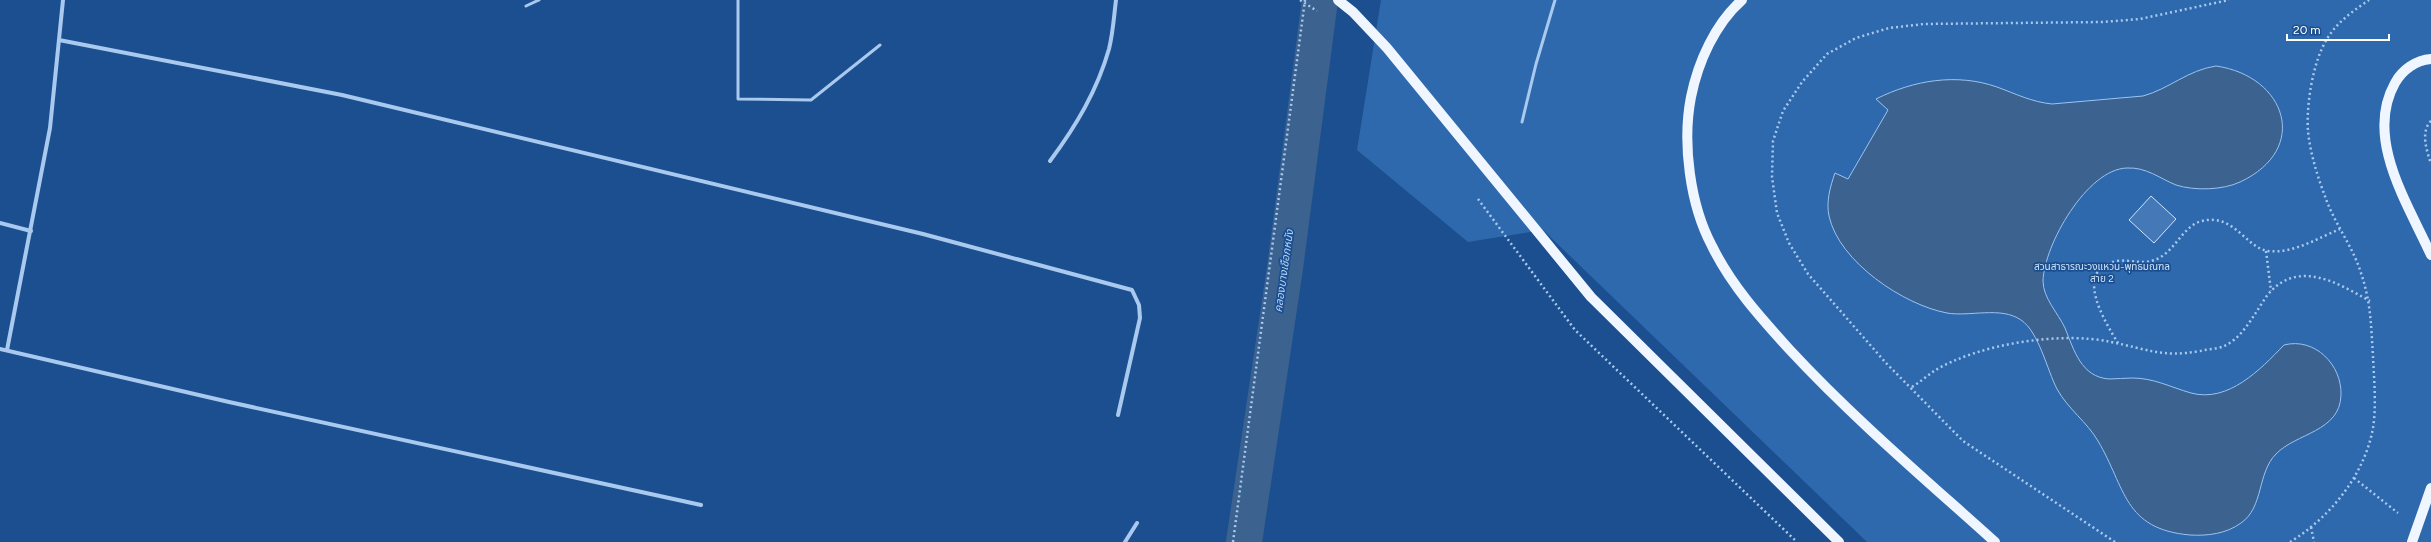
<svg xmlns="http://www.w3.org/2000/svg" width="2431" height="542" font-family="Figtree,'Noto Sans Thai',sans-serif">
  <rect width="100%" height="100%" fill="#1b4f8f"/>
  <path fill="#2e69ad" d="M1381,0H2431V542H1867L1543,230L1468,242L1357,150Z"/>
  <path fill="#3c6290" stroke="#9cc4f0" d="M2216,66C2286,76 2311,149 2240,182C2223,190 2195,191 2176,185C2159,178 2146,167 2127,168C2087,169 2044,245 2043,281C2043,298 2058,313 2065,328C2074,350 2081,377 2109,379C2117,379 2124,378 2132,378C2154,378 2170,387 2191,393C2228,403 2260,370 2284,345C2315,337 2342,365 2341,395C2340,432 2296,433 2276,454C2257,473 2264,507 2241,523C2226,534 2207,536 2190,535C2123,529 2126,488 2098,441C2087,422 2068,409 2057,389C2047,370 2039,332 2021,320C2001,306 1969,317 1947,313C1904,305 1839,262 1829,216C1826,202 1830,187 1835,173L1848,179L1888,110L1876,99C1914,80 1957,73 1997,87C2016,94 2032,102 2052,104L2143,96C2169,89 2188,70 2216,66Z"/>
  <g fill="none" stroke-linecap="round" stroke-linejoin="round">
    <path stroke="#3c6290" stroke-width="36" d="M1244,542L1285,268L1320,0"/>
  </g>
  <path fill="#4478b7" stroke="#cfe3fa" d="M2151,196L2176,219L2154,243L2129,220Z"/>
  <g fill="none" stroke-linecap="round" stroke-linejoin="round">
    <g stroke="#a9c9ee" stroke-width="2.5" stroke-dasharray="2 3" stroke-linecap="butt">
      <path d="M1300,0L1317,11"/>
      <path d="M2431,121C2420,132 2427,151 2431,164"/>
      <path d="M1478,199L1575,330L1797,542"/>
      <path d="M2266,251L2271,291"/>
      <path d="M2118,343C2105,322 2072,269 2117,261C2132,259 2144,266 2159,258C2176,249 2184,225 2202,221C2234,213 2246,248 2268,251C2293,254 2318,238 2340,229"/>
      <path d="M1912,387C1920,382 1927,376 1934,371C1978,344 2061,331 2111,342C2147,349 2163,358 2200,351C2208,349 2218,349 2224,346C2238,340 2247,326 2255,314C2260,307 2265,297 2271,291C2301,260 2339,284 2370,301"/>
      <path d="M2354,478L2398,513"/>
      <path d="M2311,527L2314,542"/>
      <path d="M1233,542L1305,0"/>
      <path d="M2115,542L1963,441L1886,363L1808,274L1789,243L1777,213L1772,177L1773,141L1783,111L1802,82L1827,54L1856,38L1889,28L1924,24L2103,22L2140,19L2229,0"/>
      <path d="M2290,542C2329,518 2362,478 2372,433C2377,411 2374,379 2373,357C2371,325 2371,303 2361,273C2353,247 2335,224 2326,199C2318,178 2310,153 2308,131C2306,105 2313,61 2327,39C2337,22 2353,11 2369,0"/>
    </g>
    <g stroke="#a9c9ee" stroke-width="3">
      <path d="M738,0V99L811,100L880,45"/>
      <path d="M526,6L539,0"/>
      <path d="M1522,122L1536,64L1555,0"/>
    </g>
    <g stroke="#a9c9ee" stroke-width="4">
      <path d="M59,40L342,95L923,234L1132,290L1139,305L1140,318L1118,415"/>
      <path d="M1050,161C1076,126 1097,91 1109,49C1113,33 1114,16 1116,0"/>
      <path d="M0,223L31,231"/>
      <path d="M0,349L229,402L701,505"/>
      <path d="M7,350L50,128L63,0"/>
      <path d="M1125,542L1137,523"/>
    </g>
    <g stroke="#f0f6ff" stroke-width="10">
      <path d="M1338,0L1353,12L1387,48L1591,297L1839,542"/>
      <path d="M1742,0C1715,24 1698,62 1691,97C1682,143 1690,205 1712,246C1731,285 1760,317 1789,349C1853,418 1925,479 1995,542"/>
      <path d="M2431,59C2416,60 2402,70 2395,83C2364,138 2408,204 2431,255"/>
    </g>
    <path stroke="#f0f6ff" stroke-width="10" d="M2412,542L2431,488"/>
  </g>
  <g text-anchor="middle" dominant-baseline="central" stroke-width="3.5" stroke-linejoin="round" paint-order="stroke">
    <g font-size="10" fill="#cfe3fa" stroke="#1b4f8f">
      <text x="2102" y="266">สวนสาธารณะวงแหวน-พุทธมณฑล<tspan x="2102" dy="12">สาย 2</tspan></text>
    </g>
    <g font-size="11" font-style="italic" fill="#b5d3f5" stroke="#1b4f8f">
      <text transform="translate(1284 271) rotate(-82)">คลองบางเชือกหนัง</text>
    </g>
  </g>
  <path d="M2287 34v6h102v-6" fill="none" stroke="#ffffff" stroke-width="2"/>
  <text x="2293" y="34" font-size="12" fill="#ffffff" stroke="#1b4f8f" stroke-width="3" paint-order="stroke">20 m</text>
</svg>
